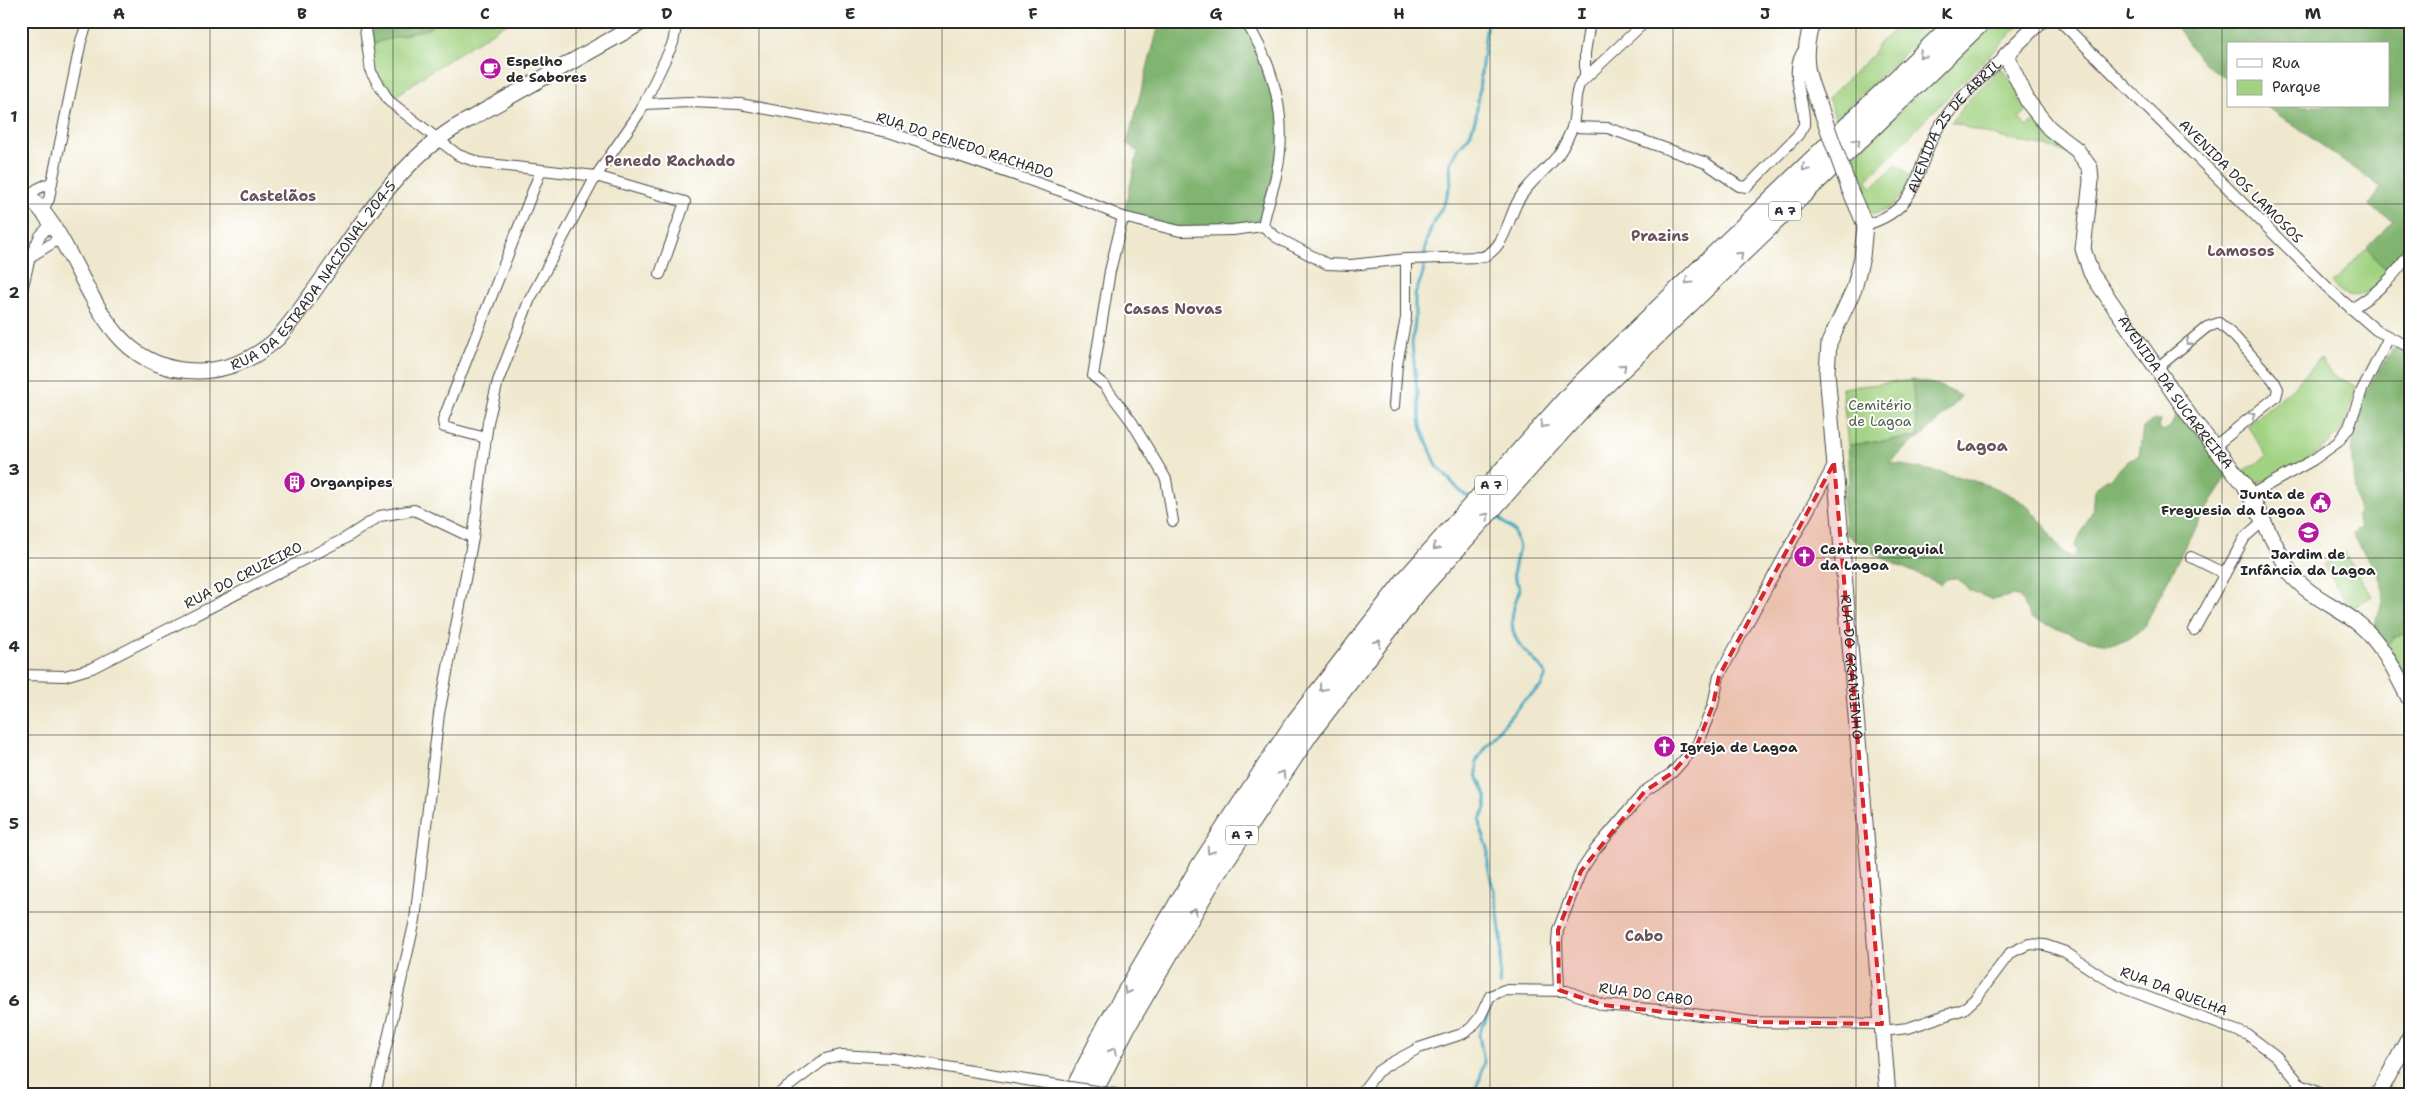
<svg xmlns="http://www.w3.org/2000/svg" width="2432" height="1116" font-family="'Shantell Sans',sans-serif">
  <rect width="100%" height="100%" fill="#fff"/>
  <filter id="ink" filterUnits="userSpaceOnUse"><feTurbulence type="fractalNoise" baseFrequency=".02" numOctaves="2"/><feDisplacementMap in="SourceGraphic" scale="10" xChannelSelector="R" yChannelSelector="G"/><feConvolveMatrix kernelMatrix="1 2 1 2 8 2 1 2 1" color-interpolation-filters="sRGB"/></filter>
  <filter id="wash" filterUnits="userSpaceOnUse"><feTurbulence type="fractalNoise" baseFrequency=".0096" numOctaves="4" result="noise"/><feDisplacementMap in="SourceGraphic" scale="20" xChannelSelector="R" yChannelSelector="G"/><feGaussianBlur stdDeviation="1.12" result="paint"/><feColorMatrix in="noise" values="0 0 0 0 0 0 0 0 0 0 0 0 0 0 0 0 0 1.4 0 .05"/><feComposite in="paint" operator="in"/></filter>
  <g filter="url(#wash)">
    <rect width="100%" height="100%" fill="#efe8ce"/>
    <g fill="#a1d281" stroke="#667e56">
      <path d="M435,21H510L432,70L389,101L371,72L367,45L430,28Z"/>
      <path d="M1904,21H1938L1836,119L1828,98L1873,54L1876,46Z"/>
      <path d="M1993,21H2024L1955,89L1866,181L1872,187L1897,164L1912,178C1906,192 1888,216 1871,213L1866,207L1852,158Z"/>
      <path d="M2001,68L2011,80L2028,110L2019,118L2027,127L2036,120L2078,161C2062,146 2033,146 2011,140C1991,135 1971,129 1951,122L1970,98Z"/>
      <path d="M2368,247L2377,261L2389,271C2374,292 2352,308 2332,283Z"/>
      <path d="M2320,358L2333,376L2356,386C2352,400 2349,417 2341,430C2329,447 2274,485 2253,482L2242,472L2267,457L2247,425L2294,387Z"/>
      <path d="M1912,380L1918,437L1848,445L1842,388Z"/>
      <path d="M2344,552L2372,596L2351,609L2323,565Z"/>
      <path d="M2411,629V692L2384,644L2389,643L2394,636L2408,633Z"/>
      <path d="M810,1088L899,1090V1095H809Z"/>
    </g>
    <g fill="#80b46f" stroke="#56704d">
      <path d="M363,21H435L430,28L367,45Z"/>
      <path d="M1160,21H1245L1258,40L1282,123L1263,226L1195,231L1123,217L1138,152L1127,143Z"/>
      <path d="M2173,21H2411V237L2403,252L2389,271L2377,261L2368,247L2393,220L2369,206L2381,187L2266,106H2388V44H2228V80L2200,60Z"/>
      <path d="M2397,347L2411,353V629L2408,633L2394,636L2389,643L2384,644C2363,617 2388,613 2383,589C2380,572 2361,550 2353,534L2361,528L2356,516L2359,513C2355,493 2350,459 2352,439C2356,405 2374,375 2394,348Z"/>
      <path d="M1912,380L1938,385L1961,396C1941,423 1913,440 1890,463C1928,470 2000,481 2028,507C2041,519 2052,536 2061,550L2068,556L2073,557L2078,551L2075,546L2092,512L2094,490L2105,479H2110L2128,460L2139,455L2143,428L2154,419L2160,421L2158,428L2164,431L2171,426L2178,409L2229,473L2185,546L2145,625C2139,631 2132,638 2124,641C2100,651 2055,627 2031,618L2020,598L2014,595L1993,600L1969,590L1962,582L1954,578L1947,579L1941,584L1897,565L1875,554L1846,534L1842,498L1850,479L1848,445L1918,437Z"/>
    </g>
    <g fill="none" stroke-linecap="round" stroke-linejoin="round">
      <g stroke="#41a8c1" stroke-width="3">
        <path d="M1470,498L1460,491L1437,466L1421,427L1412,344L1415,322V295L1423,273L1426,242L1434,221L1444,204L1451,183L1450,163L1457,150L1470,135L1476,117L1487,21"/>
        <path d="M1495,515L1514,531L1519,547L1513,574L1520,589C1511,611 1506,632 1525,651C1533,660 1540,664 1546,675L1541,687L1524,700L1485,747L1476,762L1478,778L1486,796V808L1480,820L1481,829L1488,848V866L1497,906L1502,946L1499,985"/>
        <path d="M1472,1095L1480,1079L1484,1062L1479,1035L1495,997"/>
      </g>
    </g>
  </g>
  <g filter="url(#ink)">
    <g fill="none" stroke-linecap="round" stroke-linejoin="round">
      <defs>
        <g id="street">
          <path d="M364,21L371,72L389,101L458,155L480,163L596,176L685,202L660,274"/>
          <path d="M1245,21C1274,64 1288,119 1277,171C1274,189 1266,207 1263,226"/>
          <path d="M2060,21L2329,289L2376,330L2411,348"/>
          <path d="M1585,77V53L1590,21"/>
          <path d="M644,104L689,102L740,104L889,132L1061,191L1123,217"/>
          <path d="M1572,127L1608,128L1706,163L1739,186L1747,187L1798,135L1804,125C1806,98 1786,72 1805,48"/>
          <path d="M52,182L81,41L88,21"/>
          <path d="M29,196L37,189L52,182L49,199L42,211"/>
          <path d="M51,224L40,236L30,257L59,239"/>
          <path id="s1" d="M1865,225C1926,208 1913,163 1942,122C1959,97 1984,76 2006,55"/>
          <path d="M1263,226L1276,237L1327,264L1351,265L1406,259L1482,257C1504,250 1508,219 1518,201C1527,184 1541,175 1553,161C1561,153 1568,138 1572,128C1577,113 1573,96 1580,83L1646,21"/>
          <path d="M21,294L30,257"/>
          <path d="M2351,309C2375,295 2398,274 2411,250"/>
          <path d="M2157,368L2207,327L2219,323L2235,337L2274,381L2278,389L2276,397L2215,446"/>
          <path d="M1394,406L1397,364L1406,318V259"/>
          <path d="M486,438L444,427L443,420L541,170"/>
          <path d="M2250,495L2313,460L2338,442L2349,427L2362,390L2389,337"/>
          <path d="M1173,521L1166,479L1132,422L1104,385L1093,376L1110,271L1123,217L1180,231L1233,230L1263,226"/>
          <path d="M2191,557L2225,574"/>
          <path d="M2194,630L2245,537L2262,522"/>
          <path d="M21,675L65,676L92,668L344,539L380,516L414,510L473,538"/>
          <path d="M1559,990L1557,943L1558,930L1581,871L1595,850L1645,791L1672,773L1697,745L1713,705L1719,676L1834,464"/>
          <path d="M1882,1031L1908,1028L1964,1009L1976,998L2010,953L2029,944L2045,945L2065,952L2101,976L2126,989L2248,1035L2276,1056L2301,1085L2324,1095"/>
          <path d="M375,1095L415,920L439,714L473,538L488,422L498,381L529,301L596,176L640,112L673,43L677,21"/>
          <path d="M777,1095L825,1059L841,1055L892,1058L1032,1081"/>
          <path d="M1360,1095L1377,1072L1389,1064L1419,1048L1462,1034L1471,1028L1480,1017L1490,996L1504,990L1567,991L1603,1005L1671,1011L1753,1022L1882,1024"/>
        </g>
        <g id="secondary">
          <path d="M1813,21C1800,55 1807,78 1821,110"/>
          <path id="s2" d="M2040,21L2006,55L2028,102L2049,128L2077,150L2090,168L2091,181L2083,249L2091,273L2191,418L2244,484L2290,573C2309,597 2337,606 2360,625C2383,644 2397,676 2411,702"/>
          <path id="s3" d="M1849,188L1865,225L1862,257L1854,289L1829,343L1827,372L1888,1095"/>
          <path id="s4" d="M21,190C89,242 88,372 199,371C229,370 256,358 278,338C335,271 380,175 454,128L644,21"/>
          <path d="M2378,1095L2411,1034"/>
        </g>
        <g id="highway">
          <path d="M1072,1095L1107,1026L1200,867L1295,723L1405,581L1576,389L1957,21"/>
          <path d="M1091,1095L1125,1028L1214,876L1309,733L1418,591L1588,401L1982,21"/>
        </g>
      </defs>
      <use href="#street" stroke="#484743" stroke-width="12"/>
      <use href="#secondary" stroke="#484743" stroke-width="17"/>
      <use href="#highway" stroke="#484743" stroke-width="21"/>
      <use href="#street" stroke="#fff" stroke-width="10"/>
      <use href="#secondary" stroke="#fff" stroke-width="15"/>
      <use href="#highway" stroke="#fff" stroke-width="19"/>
      <defs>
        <path id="street-bridge" d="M1032,1081L1121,1095"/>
        <path id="secondary-bridge" d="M1821,110L1849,188"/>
      </defs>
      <use href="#street-bridge" stroke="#484743" stroke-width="12" stroke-linecap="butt"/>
      <use href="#secondary-bridge" stroke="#484743" stroke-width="17" stroke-linecap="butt"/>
      <use href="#street-bridge" stroke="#fff" stroke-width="10"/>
      <use href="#secondary-bridge" stroke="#fff" stroke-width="15"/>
    </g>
    <defs><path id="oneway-chevron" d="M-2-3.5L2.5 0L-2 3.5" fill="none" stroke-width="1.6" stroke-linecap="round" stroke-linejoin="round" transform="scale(1.25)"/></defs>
    <g stroke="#a0a0a0">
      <use href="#oneway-chevron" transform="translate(1922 55) rotate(136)"/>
      <use href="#oneway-chevron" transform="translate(1857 142) rotate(-44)"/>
      <use href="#oneway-chevron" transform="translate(1805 168) rotate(136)"/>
      <use href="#oneway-chevron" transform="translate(1740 255) rotate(-44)"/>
      <use href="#oneway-chevron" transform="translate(1688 281) rotate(136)"/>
      <use href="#oneway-chevron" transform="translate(2189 342) rotate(141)"/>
      <use href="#oneway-chevron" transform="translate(1623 367) rotate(-44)"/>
      <use href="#oneway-chevron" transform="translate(2252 415) rotate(-39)"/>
      <use href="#oneway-chevron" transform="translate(1543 425) rotate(132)"/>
      <use href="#oneway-chevron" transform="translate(1486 516) rotate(-48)"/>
      <use href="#oneway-chevron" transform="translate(1436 547) rotate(132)"/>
      <use href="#oneway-chevron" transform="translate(1378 643) rotate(-52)"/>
      <use href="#oneway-chevron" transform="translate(1322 688) rotate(128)"/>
      <use href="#oneway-chevron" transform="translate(1282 774) rotate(-57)"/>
      <use href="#oneway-chevron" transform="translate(1210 851) rotate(123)"/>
      <use href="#oneway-chevron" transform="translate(1194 911) rotate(-60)"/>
      <use href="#oneway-chevron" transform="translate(1127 991) rotate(120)"/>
      <use href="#oneway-chevron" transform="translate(1113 1051) rotate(-63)"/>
    </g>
  </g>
  <path fill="#d62828" fill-opacity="0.2" stroke="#d62828" stroke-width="4" stroke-dasharray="10 6" stroke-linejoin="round" d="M1834,463L1882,1024L1753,1022L1603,1005L1559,990L1558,930L1581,871L1645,791L1672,773L1697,745L1713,705L1719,676Z"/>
  <path fill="none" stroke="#2b2b2b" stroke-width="1" stroke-opacity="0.55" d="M210,21V1095M393,21V1095M576,21V1095M759,21V1095M942,21V1095M1125,21V1095M1307,21V1095M1490,21V1095M1673,21V1095M1856,21V1095M2039,21V1095M2222,21V1095M21,204H2411M21,381H2411M21,558H2411M21,735H2411M21,912H2411"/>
  <defs>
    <symbol id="cafe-disc" viewBox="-11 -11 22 22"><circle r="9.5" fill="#b5179e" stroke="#fff"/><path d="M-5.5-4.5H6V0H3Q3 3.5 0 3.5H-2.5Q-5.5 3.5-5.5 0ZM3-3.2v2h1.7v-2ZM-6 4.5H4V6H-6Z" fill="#fff"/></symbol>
    <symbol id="building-disc" viewBox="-11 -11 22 22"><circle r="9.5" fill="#b5179e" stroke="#fff"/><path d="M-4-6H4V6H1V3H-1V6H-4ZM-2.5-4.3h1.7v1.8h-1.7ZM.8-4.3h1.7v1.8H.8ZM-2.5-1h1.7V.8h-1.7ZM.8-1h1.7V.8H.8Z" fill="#fff"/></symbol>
    <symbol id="civic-disc" viewBox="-11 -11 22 22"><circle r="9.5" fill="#b5179e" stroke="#fff"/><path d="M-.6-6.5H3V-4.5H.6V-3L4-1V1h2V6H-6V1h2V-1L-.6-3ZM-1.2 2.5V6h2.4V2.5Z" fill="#fff"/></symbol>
    <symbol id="school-disc" viewBox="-11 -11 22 22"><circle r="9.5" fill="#b5179e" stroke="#fff"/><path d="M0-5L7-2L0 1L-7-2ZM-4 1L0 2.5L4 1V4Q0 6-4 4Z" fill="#fff"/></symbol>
    <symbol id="church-disc" viewBox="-11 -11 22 22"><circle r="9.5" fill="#b5179e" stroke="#fff"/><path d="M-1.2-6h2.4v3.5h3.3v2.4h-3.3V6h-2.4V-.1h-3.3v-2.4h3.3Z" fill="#fff"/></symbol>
  </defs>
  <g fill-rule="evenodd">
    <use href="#cafe-disc" x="478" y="56" width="25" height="25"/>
    <use href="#building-disc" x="282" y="470" width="25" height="25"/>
    <use href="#civic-disc" x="2308" y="490" width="25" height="25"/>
    <use href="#school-disc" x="2296" y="520" width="25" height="25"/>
    <use href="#church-disc" x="1792" y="544" width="25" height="25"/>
    <use href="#church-disc" x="1652" y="734" width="25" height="25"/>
  </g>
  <g text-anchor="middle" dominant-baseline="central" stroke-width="4" stroke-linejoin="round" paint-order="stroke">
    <g fill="#fff" stroke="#6b6b6b" stroke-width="1">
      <rect x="1769" y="201.5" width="32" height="19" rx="4"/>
      <rect x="1475" y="475.5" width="32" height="19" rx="4"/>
      <rect x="1226" y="825.5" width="32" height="19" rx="4"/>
    </g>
    <g font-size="12" font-weight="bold" fill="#2b2b2b">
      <text x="1785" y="211">A 7</text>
      <text x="1491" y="485">A 7</text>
      <text x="1242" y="835">A 7</text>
    </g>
    <g font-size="14" font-weight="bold" fill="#2b2b2b" stroke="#fff" text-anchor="start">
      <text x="506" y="61">Espelho<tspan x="506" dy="16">de Sabores</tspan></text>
      <text x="310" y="482">Organpipes</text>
      <text x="2305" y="494" text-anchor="end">Junta de<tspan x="2305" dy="16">Freguesia da Lagoa</tspan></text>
      <text x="1820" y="549">Centro Paroquial<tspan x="1820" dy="16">da Lagoa</tspan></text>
      <text x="2308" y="554" text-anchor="middle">Jardim de<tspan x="2308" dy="16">Infância da Lagoa</tspan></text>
      <text x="1680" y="747">Igreja de Lagoa</text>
    </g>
    <g font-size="14" fill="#2b2b2b" stroke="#fff">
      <text stroke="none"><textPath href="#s1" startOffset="138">AVENIDA 25 DE ABRIL</textPath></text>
      <text transform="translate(965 145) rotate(18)">RUA DO PENEDO RACHADO</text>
      <text transform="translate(2241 181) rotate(45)">AVENIDA DOS LAMOSOS</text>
      <text stroke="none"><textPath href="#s4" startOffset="424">RUA DA ESTRADA NACIONAL 204-5</textPath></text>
      <text stroke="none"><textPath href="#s2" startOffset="444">AVENIDA DA SUCARREIRA</textPath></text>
      <text transform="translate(243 575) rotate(-27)">RUA DO CRUZEIRO</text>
      <text stroke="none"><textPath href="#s3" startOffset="490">RUA DO GRANJINHO</textPath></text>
      <text transform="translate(2174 991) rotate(21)">RUA DA QUELHA</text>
      <text transform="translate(1646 994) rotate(8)">RUA DO CABO</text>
    </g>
    <g font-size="14" fill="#4e5d45" stroke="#fff">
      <text x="1880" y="405">Cemitério<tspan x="1880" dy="16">de Lagoa</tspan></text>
    </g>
    <g font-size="15" font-weight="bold" fill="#69525a" stroke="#fff">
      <text x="670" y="161">Penedo Rachado</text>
      <text x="278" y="196">Castelãos</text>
      <text x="1660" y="236">Prazins</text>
      <text x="2241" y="251">Lamosos</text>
      <text x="1173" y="309">Casas Novas</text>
      <text x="1644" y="936">Cabo</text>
    </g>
    <g font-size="16" font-weight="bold" fill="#69525a" stroke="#fff">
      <text x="1982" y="445">Lagoa</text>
    </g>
  </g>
  <rect width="2432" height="1116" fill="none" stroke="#fff" stroke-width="55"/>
  <rect x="2227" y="42" width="162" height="65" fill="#ffffff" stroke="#aaaaaa"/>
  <rect x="2237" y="59" width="25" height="8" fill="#ffffff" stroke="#aaaaaa"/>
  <text x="2272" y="68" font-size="15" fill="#2b2b2b">Rua</text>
  <rect x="2237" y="80" width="25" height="15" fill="#a1d281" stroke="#aaaaaa"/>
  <text x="2272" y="92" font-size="15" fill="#2b2b2b">Parque</text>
  <rect x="28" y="28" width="2376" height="1060" fill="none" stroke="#2b2b2b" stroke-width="2"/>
  <g font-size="16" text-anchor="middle" font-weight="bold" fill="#2b2b2b">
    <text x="119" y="19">A</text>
    <text x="302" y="19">B</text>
    <text x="485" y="19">C</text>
    <text x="667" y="19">D</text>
    <text x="850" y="19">E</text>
    <text x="1033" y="19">F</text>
    <text x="1216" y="19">G</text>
    <text x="1399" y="19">H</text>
    <text x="1582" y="19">I</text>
    <text x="1765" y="19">J</text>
    <text x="1947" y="19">K</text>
    <text x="2130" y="19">L</text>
    <text x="2313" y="19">M</text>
    <text x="14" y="122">1</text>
    <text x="14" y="298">2</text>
    <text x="14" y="475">3</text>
    <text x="14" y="652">4</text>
    <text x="14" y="829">5</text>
    <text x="14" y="1006">6</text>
  </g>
</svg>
